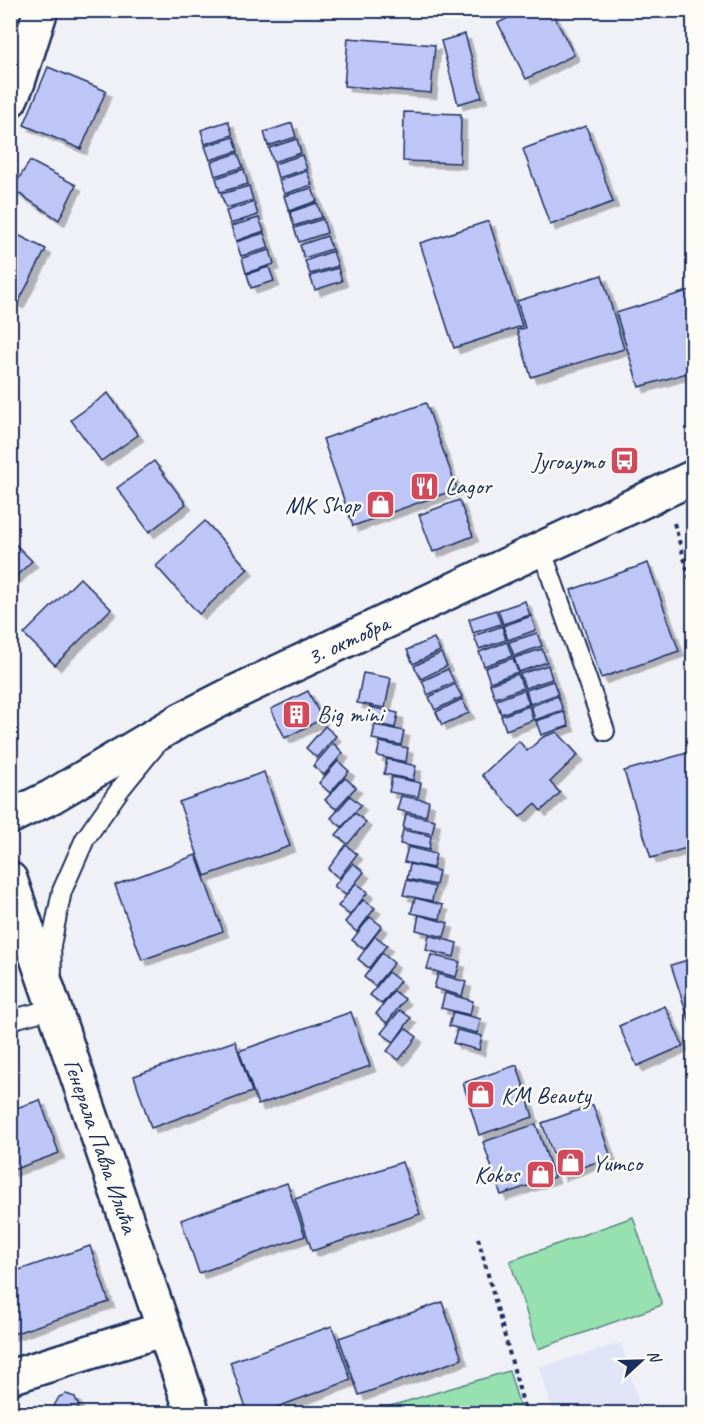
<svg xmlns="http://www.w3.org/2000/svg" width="704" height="1424" font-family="Caveat,sans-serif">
  <defs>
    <filter id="shadow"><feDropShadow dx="5.5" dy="5.5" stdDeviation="0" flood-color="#0004"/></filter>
  </defs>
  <rect width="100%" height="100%" fill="#f0f1f7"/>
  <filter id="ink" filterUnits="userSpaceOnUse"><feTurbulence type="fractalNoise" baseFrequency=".0167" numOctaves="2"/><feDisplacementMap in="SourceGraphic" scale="12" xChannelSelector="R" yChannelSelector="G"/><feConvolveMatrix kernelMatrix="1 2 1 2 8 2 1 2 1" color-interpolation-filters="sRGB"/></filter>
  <g filter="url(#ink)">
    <path fill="#e1e4f7" d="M621,1343L642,1413H553L540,1367Z"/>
    <g fill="#97e0af" stroke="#598886" stroke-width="1.5">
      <path d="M633,1217L662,1305L538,1349L510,1261Z"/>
      <path d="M509,1371L522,1413H367Z"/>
    </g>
    <g fill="#bec6f8" stroke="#1b2f5e" stroke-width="1.5" filter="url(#shadow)">
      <path d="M524,10H551L574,55L526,79L498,23Z"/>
      <path d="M465,34L482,97L458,104L441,41Z"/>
      <path d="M348,38L435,45L431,93L344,86Z"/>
      <path d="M48,67L106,91L81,149L24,125Z"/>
      <path d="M404,112L461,114L460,163L403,161Z"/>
      <path d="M228,121L233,135L205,144L201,130Z"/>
      <path d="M292,123L296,137L268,146L264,132Z"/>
      <path d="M586,126L613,202L550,225L523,149Z"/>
      <path d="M234,137L238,151L210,160L205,146Z"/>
      <path d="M297,139L301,153L273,162L269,148Z"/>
      <path d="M238,153L243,167L215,176L211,162Z"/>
      <path d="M302,155L307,169L278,178L274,164Z"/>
      <path d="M30,161L76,185L59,220L12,189Z"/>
      <path d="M244,169L248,184L220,192L216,178Z"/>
      <path d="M307,171L312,185L284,194L279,180Z"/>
      <path d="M249,186L253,200L226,208L221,194Z"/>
      <path d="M312,188L317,201L289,211L284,196Z"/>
      <path d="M254,202L258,215L230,224L226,211Z"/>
      <path d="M317,203L322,217L294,226L290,212Z"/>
      <path d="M259,218L264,231L236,241L231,226Z"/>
      <path d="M323,219L327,233L299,242L294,228Z"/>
      <path d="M489,221L522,326L454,348L420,243Z"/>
      <path d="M10,231L46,249L18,303L10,299Z"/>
      <path d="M264,233L269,248L241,256L236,242Z"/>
      <path d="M327,236L332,249L304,258L300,245Z"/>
      <path d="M270,250L274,264L246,273L242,258Z"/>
      <path d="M333,251L338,266L310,274L305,261Z"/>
      <path d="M269,267L274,281L251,288L247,274Z"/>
      <path d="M338,268L342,281L315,290L310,276Z"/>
      <path d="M602,275L624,349L531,377L517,330L525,328L517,301Z"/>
      <path d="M694,289V371L639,387L616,313Z"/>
      <path d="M108,393L138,435L101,461L71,420Z"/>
      <path d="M426,403L457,489L353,526L323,439Z"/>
      <path d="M154,461L186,504L149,532L117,488Z"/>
      <path d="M459,500L473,536L433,552L419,515Z"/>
      <path d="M205,521L248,569L199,614L156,566Z"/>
      <path d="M10,539L32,561L10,582Z"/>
      <path d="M648,563L679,651L601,678L571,590Z"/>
      <path d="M80,578L111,609L55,665L24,634Z"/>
      <path d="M525,601L530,615L503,624L498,610Z"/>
      <path d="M496,610L501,624L473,633L469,619Z"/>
      <path d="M531,616L536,630L508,640L503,626Z"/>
      <path d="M502,626L506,640L479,649L474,636Z"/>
      <path d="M537,633L542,646L514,656L509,642Z"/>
      <path d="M434,638L440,651L413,664L407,650Z"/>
      <path d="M507,642L512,656L484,666L479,652Z"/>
      <path d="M542,649L547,662L519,672L514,658Z"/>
      <path d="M441,653L447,666L421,679L414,666Z"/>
      <path d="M513,658L518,672L490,682L485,668Z"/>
      <path d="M548,665L552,679L525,688L520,674Z"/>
      <path d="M448,669L454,682L428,695L422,681Z"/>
      <path d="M363,673L391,678L385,708L357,703Z"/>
      <path d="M518,674L523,688L495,698L490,684Z"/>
      <path d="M553,681L558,694L530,704L526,690Z"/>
      <path d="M455,684L462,697L435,710L429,697Z"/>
      <path d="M524,690L529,704L501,714L496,700Z"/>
      <path d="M308,691L322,719L285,738L271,709Z"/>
      <path d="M558,696L563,710L535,720L531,706Z"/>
      <path d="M462,699L469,713L442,725L436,712Z"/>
      <path d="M529,706L533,720L506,730L501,716Z"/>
      <path d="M370,707L398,713L395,728L367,721Z"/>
      <path d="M564,712L569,726L541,735L536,721Z"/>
      <path d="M375,725L404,731L401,745L372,739Z"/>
      <path d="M325,726L336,736L317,758L306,748Z"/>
      <path d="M557,732L578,755L550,782L560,793L541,811L535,804L520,817L482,775L519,741L527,751L543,737Z"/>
      <path d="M380,742L408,748L406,762L377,756Z"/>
      <path d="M333,743L343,753L324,775L313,766Z"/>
      <path d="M694,751V846L651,858L624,771Z"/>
      <path d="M387,759L416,766L413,780L384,774Z"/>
      <path d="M338,761L349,771L330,793L319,783Z"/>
      <path d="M264,772L290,846L205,876L179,802Z"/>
      <path d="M392,777L421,783L418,797L389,792Z"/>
      <path d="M345,778L356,787L336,809L325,800Z"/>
      <path d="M350,796L361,805L342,827L331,818Z"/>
      <path d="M401,796L429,801L426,816L397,810Z"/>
      <path d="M355,813L366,822L348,844L336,835Z"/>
      <path d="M406,814L435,820L432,834L403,828Z"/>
      <path d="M403,830L431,836L429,850L400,844Z"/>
      <path d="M346,845L357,854L339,878L328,869Z"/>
      <path d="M408,847L436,854L433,868L404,862Z"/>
      <path d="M196,855L223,931L142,960L115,885Z"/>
      <path d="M353,863L364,872L346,895L334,886Z"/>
      <path d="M410,864L439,871L436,885L407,879Z"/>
      <path d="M407,880L435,887L432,901L403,895Z"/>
      <path d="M356,883L368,892L350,915L338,906Z"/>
      <path d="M415,898L443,905L440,919L411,913Z"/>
      <path d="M363,900L375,908L357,932L345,922Z"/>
      <path d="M419,915L448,923L444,937L416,930Z"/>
      <path d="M370,917L382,926L364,949L352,940Z"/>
      <path d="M429,935L457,943L454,957L426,950Z"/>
      <path d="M375,936L387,945L369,968L358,959Z"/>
      <path d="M382,953L394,963L375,986L364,977Z"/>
      <path d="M431,955L460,962L456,977L427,969Z"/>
      <path d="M694,958V1035L671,965Z"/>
      <path d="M388,972L400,981L382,1004L370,995Z"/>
      <path d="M438,974L466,982L462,996L434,988Z"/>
      <path d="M394,991L405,999L387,1023L376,1014Z"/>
      <path d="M445,993L473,1001L470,1015L441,1008Z"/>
      <path d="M665,1006L683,1046L637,1066L619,1026Z"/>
      <path d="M400,1010L411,1018L394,1042L381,1033Z"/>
      <path d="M351,1012L370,1066L258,1105L239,1051Z"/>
      <path d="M453,1012L481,1019L477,1033L449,1026Z"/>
      <path d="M405,1028L417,1037L399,1060L387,1051Z"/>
      <path d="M457,1030L482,1036L479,1050L453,1043Z"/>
      <path d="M235,1041L252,1092L151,1128L134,1076Z"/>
      <path d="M517,1065L533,1117L479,1135L463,1083Z"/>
      <path d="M40,1100L59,1153L10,1171V1110Z"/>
      <path d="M593,1105L611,1157L560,1175L542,1123Z"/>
      <path d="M536,1124L554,1177L501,1195L483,1142Z"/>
      <path d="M402,1162L420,1214L312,1251L295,1199Z"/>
      <path d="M287,1183L305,1236L199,1273L181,1220Z"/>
      <path d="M90,1246L109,1302L10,1335V1273Z"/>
      <path d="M442,1302L462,1359L359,1395L339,1338Z"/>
      <path d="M332,1326L351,1380L258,1414H248L230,1362Z"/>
      <path d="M66,1394L75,1397L79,1407L75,1414H58L54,1406L59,1397Z"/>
    </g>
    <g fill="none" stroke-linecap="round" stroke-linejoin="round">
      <defs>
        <g id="service">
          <path d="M541,548L605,731"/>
          <path d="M52,972L51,945L62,891L85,839L121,788L156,745"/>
          <path d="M10,1020L54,1008L53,1000"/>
        </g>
        <g id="minor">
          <path d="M10,100L18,82L41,10"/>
          <path d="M10,817L51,797L181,720L236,692L694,477"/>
          <path d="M10,879L193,1414"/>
          <path d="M10,1377L164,1329"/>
        </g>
      </defs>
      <use href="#service" stroke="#1b2f5e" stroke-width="22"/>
      <use href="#minor" stroke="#1b2f5e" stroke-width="38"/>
      <g stroke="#1b2f5e" stroke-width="4" stroke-dasharray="4.5 4.5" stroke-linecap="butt">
        <path d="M674,523L694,593"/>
        <path d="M10,1052L17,1045"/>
        <path d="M478,1238L526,1414"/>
      </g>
      <use href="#service" stroke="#fdfcf7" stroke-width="18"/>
      <use href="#minor" stroke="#fdfcf7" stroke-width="33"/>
    </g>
  </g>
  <defs>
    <symbol id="bus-square" viewBox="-11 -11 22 22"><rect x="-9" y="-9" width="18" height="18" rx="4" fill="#d1495b" stroke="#fdfcf7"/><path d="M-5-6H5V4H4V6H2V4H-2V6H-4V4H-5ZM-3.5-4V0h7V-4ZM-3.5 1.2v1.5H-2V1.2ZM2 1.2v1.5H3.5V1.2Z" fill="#fff"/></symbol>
    <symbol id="restaurant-square" viewBox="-11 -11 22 22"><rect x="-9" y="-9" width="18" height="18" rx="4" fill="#d1495b" stroke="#fdfcf7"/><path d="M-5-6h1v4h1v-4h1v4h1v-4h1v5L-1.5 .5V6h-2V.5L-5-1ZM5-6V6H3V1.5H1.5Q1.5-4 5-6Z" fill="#fff"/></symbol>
    <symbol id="shop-square" viewBox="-11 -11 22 22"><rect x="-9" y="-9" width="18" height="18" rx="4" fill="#d1495b" stroke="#fdfcf7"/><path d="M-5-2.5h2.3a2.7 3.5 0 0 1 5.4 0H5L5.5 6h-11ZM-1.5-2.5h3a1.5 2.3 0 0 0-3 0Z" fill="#fff"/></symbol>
    <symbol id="building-square" viewBox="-11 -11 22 22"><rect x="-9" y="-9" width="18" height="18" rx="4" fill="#d1495b" stroke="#fdfcf7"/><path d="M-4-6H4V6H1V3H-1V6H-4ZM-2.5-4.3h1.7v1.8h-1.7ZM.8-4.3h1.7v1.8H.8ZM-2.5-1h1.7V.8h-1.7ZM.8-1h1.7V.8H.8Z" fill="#fff"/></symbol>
  </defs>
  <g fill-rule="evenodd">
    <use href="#bus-square" x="608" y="444" width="33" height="33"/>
    <use href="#restaurant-square" x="408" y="470" width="33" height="33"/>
    <use href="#shop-square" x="364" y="488" width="33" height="33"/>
    <use href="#building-square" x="280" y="698" width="33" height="33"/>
    <use href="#shop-square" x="464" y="1078" width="33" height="33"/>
    <use href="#shop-square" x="554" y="1146" width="33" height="33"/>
    <use href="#shop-square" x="524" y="1158" width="33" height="33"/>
  </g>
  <g text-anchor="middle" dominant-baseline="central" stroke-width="5" stroke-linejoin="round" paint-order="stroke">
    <g font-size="24" fill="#1b2f5e" stroke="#fdfcf7" text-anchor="start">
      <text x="604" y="461" text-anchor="end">Југоауто</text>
      <text x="445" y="486">Lagor</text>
      <text x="360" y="505" text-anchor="end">MK Shop</text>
      <text x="317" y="714">Big mini</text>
      <text x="501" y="1095">KM Beauty</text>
      <text x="592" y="1163">Yumco</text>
      <text x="519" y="1174" text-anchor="end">Kokos</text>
    </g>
    <g font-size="24" fill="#1b2f5e" stroke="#fdfcf7">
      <text transform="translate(348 640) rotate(-25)">3. октобра</text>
      <text transform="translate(101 1146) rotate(71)">Генерала Павла Илића</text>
    </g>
  </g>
  <rect width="704" height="1424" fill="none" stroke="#fdfcf7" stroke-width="36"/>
  <rect x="18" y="18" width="668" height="1388" fill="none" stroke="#1b2f5e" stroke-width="2" filter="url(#ink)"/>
  <g transform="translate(641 1361) rotate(68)" stroke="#fdfcf7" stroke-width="4.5" paint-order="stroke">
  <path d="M0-4.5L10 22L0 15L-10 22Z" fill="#1b2f5e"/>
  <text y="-9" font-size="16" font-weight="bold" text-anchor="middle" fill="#1b2f5e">N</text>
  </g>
</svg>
